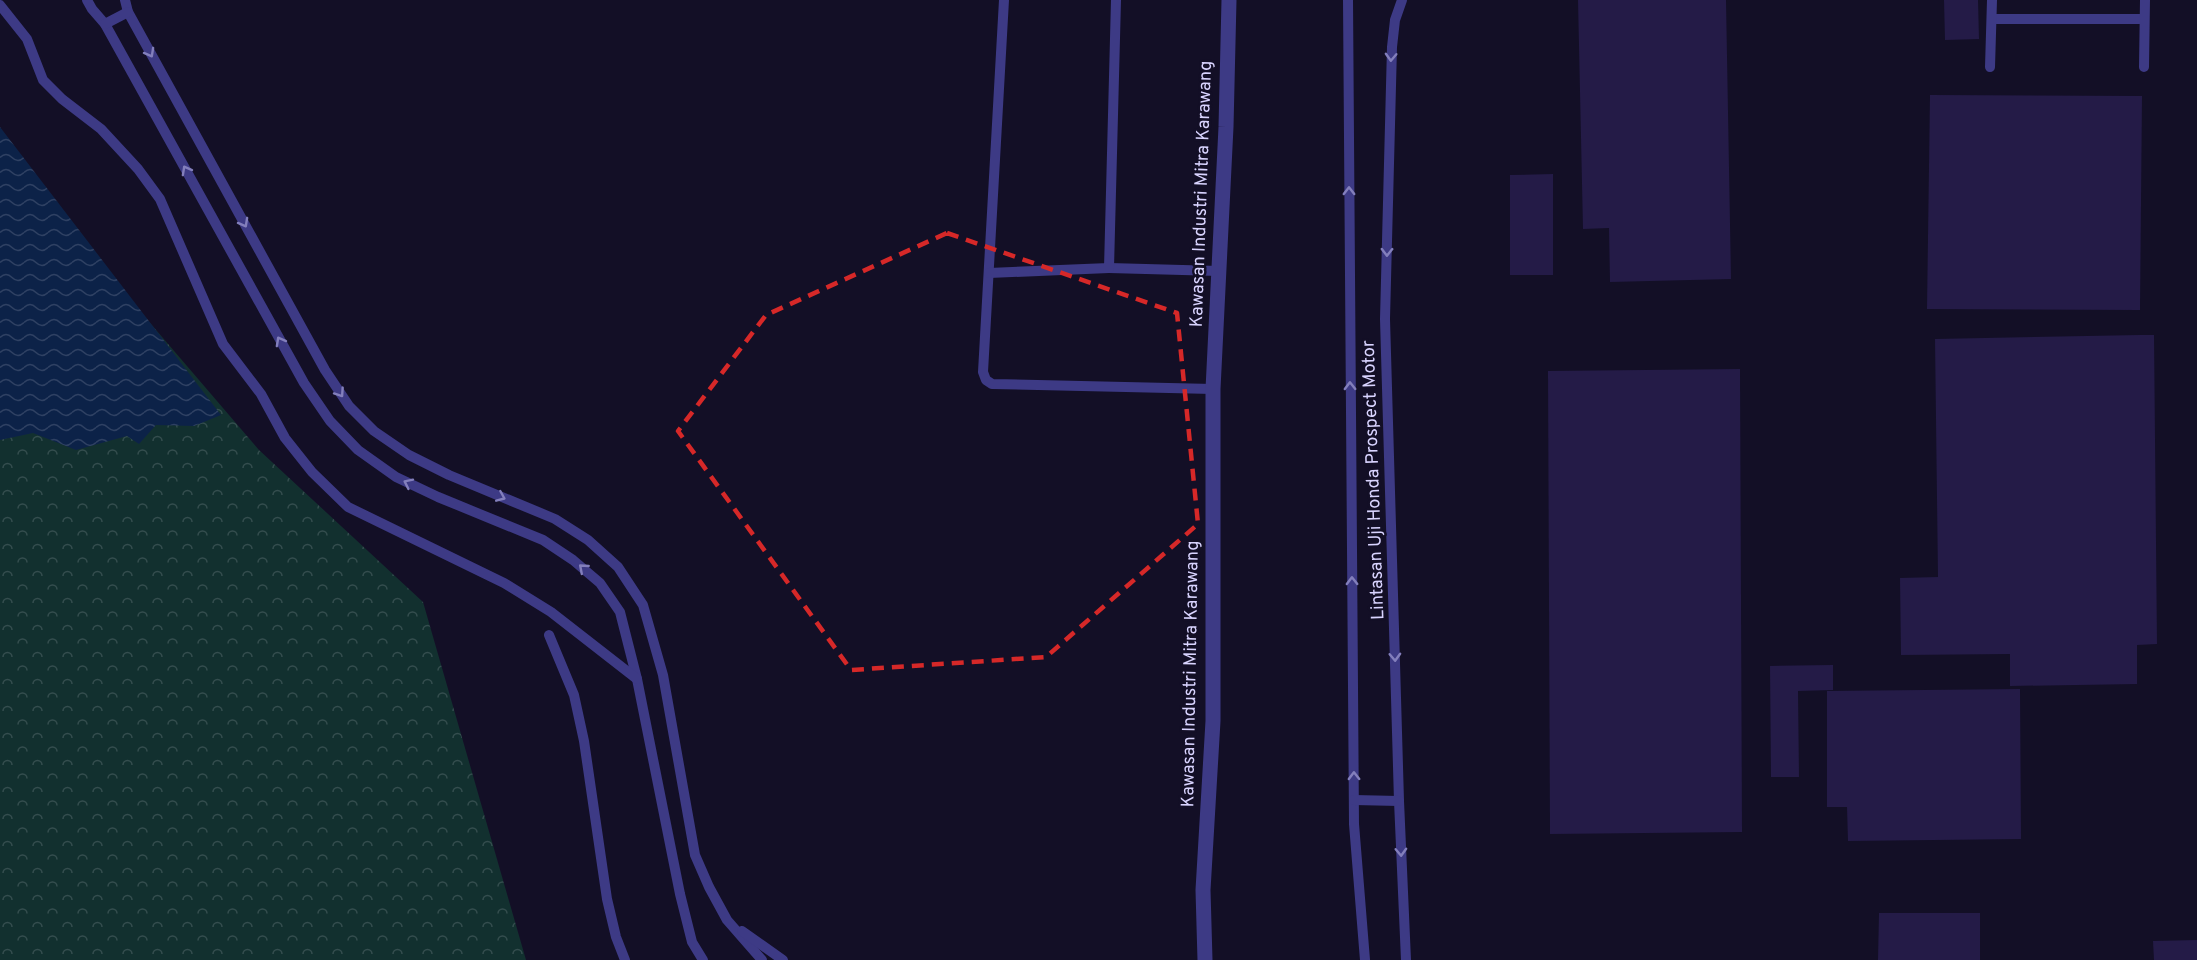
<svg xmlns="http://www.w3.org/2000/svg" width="2197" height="960" font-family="Overpass,sans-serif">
  <defs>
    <pattern id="forest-crowns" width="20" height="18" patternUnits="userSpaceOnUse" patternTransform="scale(1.5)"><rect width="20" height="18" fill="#12302f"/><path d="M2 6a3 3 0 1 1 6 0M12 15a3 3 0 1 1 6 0" fill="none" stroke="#344d4e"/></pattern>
    <pattern id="water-waves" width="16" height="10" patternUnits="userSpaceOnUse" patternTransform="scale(1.5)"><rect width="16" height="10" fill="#0c2248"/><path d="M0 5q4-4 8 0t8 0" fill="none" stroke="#2f4163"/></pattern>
  </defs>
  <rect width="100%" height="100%" fill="#130f26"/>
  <path fill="url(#forest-crowns)" d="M0,148L259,450L423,602L526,960H0Z"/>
  <path fill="url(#water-waves)" d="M0,127L221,415L194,426L156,425L139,444L127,436L76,450L33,433L0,440Z"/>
  <g fill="#241b47">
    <path d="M1578,0H1726L1731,279L1610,282L1609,228L1583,229Z"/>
    <path d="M1944,0H1978L1979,39L1945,40Z"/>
    <path d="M1930,95L2142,96L2140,310L1927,309Z"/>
    <path d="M1553,174V275H1510V175Z"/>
    <path d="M2140,335H2154L2157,644L2137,645V684L2010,686V654L1901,655L1900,578L1938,577L1935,339Z"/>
    <path d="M1740,369L1742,832L1550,834L1548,371Z"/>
    <path d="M1833,665V690L1798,691L1799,777H1771L1770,666Z"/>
    <path d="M2020,689L2021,839L1848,841L1847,807H1827V691Z"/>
    <path d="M1879,913H1980V960H1878Z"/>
    <path d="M2197,940V960H2154L2153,941Z"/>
  </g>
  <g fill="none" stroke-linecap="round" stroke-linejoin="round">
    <g stroke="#3d3a85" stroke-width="10">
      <path d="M87,0L92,9L105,24L304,383L330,421L358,450L396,477L438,497L543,540L573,560L600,583L620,612L637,679L680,894L692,942L703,960"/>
      <path d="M125,0L128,12L325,370L349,406L374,431L409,455L449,475L555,519L588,540L618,567L643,605L663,675L695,855L709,887L727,920L762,960"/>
      <path d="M1004,0L983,372L986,380L992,384L1213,389"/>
      <path d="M1348,0L1354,824L1365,960"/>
      <path d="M1402,0L1395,20L1392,47L1385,319L1399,801L1406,960"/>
      <path d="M0,5L27,39L43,80L62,99L101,129L138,169L160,199L223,344L261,394L285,438L312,472L348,507L504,583L551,612L637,679"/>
      <path d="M1992,19H2144"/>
      <path d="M105,24L128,12"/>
      <path d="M1990,67L1992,0"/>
      <path d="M2144,67L2145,0"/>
      <path d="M1109,268L1219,271"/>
      <path d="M989,273L1109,268L1116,0"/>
      <path d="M549,635L574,695L584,741L607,899L616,937L625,960"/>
      <path d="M1354,800L1399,801"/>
      <path d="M742,931L783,960"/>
    </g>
    <path stroke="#3d3a85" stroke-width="15" d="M1205,960L1203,890L1213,721V389L1226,127L1229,0"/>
  </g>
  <defs><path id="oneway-chevron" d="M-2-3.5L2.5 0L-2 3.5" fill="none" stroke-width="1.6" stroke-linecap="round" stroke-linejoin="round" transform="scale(1.5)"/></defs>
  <g stroke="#837fbc">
    <use href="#oneway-chevron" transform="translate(150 53) rotate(61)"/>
    <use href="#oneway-chevron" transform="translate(1391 57) rotate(92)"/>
    <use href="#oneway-chevron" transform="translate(186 170) rotate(-119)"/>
    <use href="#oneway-chevron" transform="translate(1349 191) rotate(-90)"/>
    <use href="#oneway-chevron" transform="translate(244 223) rotate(61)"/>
    <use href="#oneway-chevron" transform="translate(1387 252) rotate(91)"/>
    <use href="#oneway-chevron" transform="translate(280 341) rotate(-119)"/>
    <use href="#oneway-chevron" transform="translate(1350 386) rotate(-91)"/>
    <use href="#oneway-chevron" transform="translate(340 393) rotate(56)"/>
    <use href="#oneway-chevron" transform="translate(408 483) rotate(-154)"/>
    <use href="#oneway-chevron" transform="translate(501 497) rotate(23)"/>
    <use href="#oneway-chevron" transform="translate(583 568) rotate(-139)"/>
    <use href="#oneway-chevron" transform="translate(1352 581) rotate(-91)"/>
    <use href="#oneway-chevron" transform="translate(1395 657) rotate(88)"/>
    <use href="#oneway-chevron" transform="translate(1354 776) rotate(-91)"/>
    <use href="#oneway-chevron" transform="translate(1401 852) rotate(88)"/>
  </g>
  <path fill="none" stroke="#d62828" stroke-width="4.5" stroke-dasharray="12 8" stroke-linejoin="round" d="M947,233L1177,313L1198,524L1046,657L851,670L678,431L766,315Z"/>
  <g text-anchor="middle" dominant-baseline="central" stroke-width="5" stroke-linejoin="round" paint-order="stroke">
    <g font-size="18" fill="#d9d4ff" stroke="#130f26">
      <text transform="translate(1202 194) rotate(-88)">Kawasan Industri Mitra Karawang</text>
      <text transform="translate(1374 480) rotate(-92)">Lintasan Uji Honda Prospect Motor</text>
      <text transform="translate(1191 674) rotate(-89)">Kawasan Industri Mitra Karawang</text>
    </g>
  </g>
</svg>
